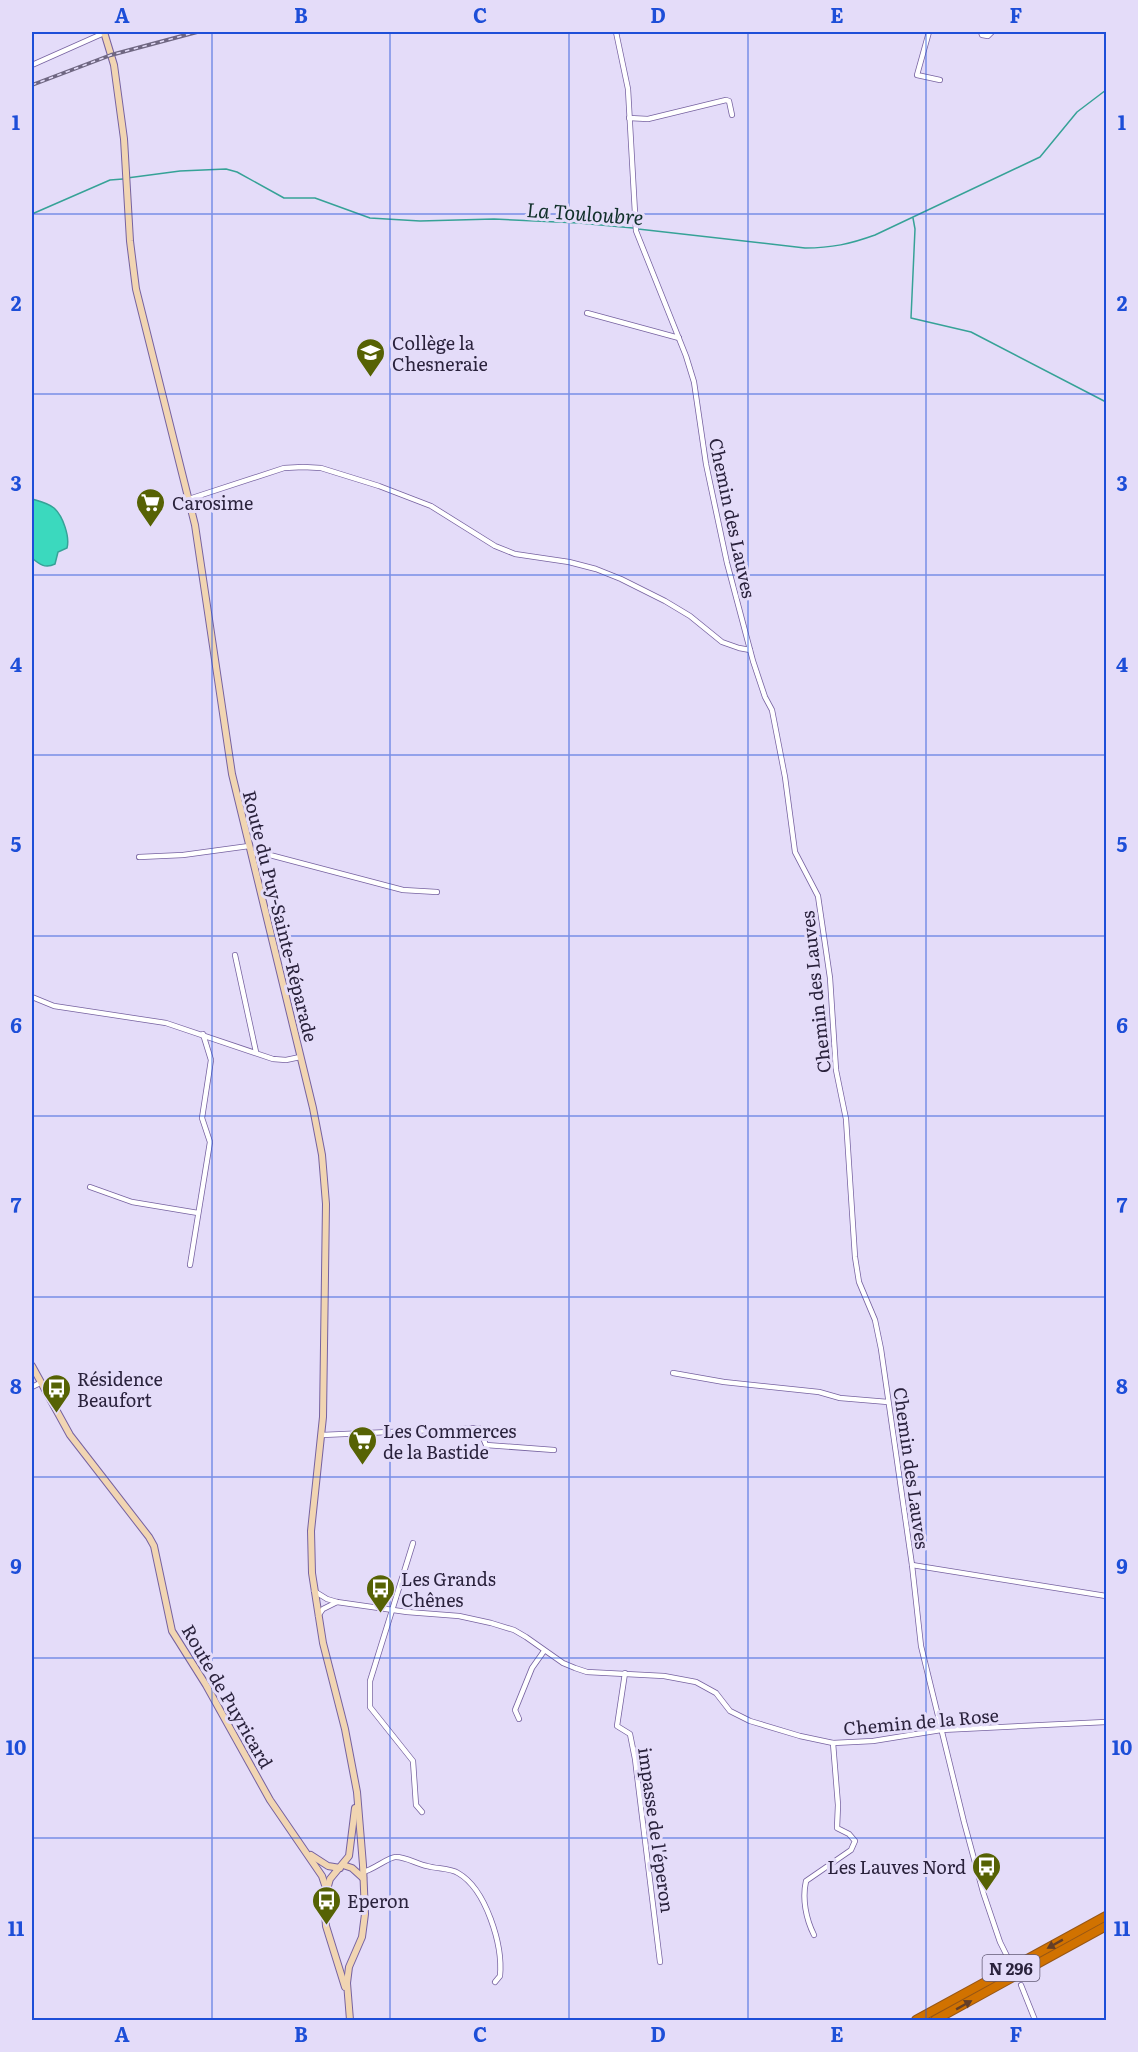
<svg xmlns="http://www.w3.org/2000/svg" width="1138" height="2052" font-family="Literata,serif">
  <rect width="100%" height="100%" fill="#e4dcf9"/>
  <path fill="#3bd9be" stroke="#36a297" stroke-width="1.5" d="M32,499C39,501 48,503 54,508C63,516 70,537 67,548L58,552L55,564C45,569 39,564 32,558Z"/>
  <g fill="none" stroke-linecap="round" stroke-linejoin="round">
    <g stroke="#36a297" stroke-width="1.5">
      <path d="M127,178L180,171L226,169L237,172L284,198H315L370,218L420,221L494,219L579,223L633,228"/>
      <path d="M32,214L110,180L123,179"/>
      <path d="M913,218L915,229L911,318L971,332L1106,402"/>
      <path d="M638,229L805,248C832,248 850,244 875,235L1040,157L1077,112L1106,90"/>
    </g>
    <defs>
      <g id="street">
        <path d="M616,32L628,89L636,231L686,356L694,382L706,464L727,563L753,661L765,697L772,710L785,777L795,852L818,896L830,978L836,1070L846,1119L855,1257L859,1282L875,1320L881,1349L912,1565L921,1646L964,1822L983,1892L1000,1942L1009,1960"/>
        <path d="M929,32L917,75L940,80"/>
        <path d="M981,32L982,35L988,36L992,32"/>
        <path d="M32,65L104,33"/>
        <path d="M629,118L648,119L726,100L729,101L732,115"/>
        <path d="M587,313L679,338"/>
        <path d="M189,499L284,468L303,467L321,468L379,486L431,506L495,546L515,554L569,562L596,569L621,579L665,601L690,616L722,642L739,648L750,650"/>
        <path d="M251,853L266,854L403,890L437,892"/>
        <path d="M139,857L183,855L249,846"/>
        <path d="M235,955L256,1052"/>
        <path d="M32,997L54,1006L166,1023L273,1059L286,1060L300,1057"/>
        <path d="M90,1187L132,1202L198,1213"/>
        <path d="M190,1265L210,1142L202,1118L211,1060L203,1034"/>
        <path d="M673,1373L724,1382L819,1392L840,1398L888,1402"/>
        <path d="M32,1387L40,1383"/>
        <path d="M322,1435L479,1428L486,1445L554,1450"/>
        <path d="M413,1543L370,1681V1707L413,1761L416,1805L422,1812"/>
        <path d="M912,1565L1106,1596"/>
        <path d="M314,1591L327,1599L337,1602L407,1612L459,1616L491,1623L514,1630L526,1637L563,1663L575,1668L587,1672L664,1676L696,1682L716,1693L730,1711L750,1721L800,1736L833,1743L873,1741L941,1730L1106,1722"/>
        <path d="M318,1616L323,1609L337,1602"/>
        <path d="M625,1673L617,1726L630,1734L635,1759L660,1962"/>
        <path d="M519,1719L515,1710L532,1668L544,1651"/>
        <path d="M363,1872C373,1870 390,1856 396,1857C406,1857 417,1864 427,1866C437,1869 450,1868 458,1873C486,1889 503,1945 500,1976L495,1982"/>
        <path d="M814,1935C806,1919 802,1899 806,1881L851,1850L855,1841L849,1834L837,1828L838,1805L833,1743"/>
        <path d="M1021,1985L1035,2020"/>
      </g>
      <g id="secondary">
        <path d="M104,32L114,65L124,139L130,241L136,289L195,525L232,774L313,1108L322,1155L326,1204L323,1417L311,1531L312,1573L323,1643L345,1729L357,1792L363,1865L365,1914L362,1937L349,1967L347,1983L350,2020"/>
        <path d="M32,1366L70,1435L149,1537L154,1546L172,1631L206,1685L270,1800L322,1876L326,1888"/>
        <path d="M311,1855L328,1866L340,1868"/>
        <path d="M343,1865L352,1868L363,1878"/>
        <path d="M345,1987L326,1926L324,1900L330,1879L349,1856L355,1808"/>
      </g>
      <g id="highway">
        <path d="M916,2020L1106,1916"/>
        <path d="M935,2020L1106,1926"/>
      </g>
    </defs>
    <use href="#street" stroke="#7662a0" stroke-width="6"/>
    <use href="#secondary" stroke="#7662a0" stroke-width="8"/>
    <use href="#highway" stroke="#975615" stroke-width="10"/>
    <use href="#street" stroke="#fff" stroke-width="4.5"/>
    <use href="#secondary" stroke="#f1d5b2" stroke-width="6"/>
    <use href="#highway" stroke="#d17200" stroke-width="8"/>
    <defs>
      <path id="rail" d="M32,85L111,55L197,32"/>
    </defs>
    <use href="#rail" stroke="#6f6782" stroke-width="4"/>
    <use href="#rail" stroke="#e4dcf9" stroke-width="1.5" stroke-dasharray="4.5" stroke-linecap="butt"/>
  </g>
  <defs><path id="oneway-solid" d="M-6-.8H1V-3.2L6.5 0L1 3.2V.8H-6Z" transform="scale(1.5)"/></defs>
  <g fill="#643e27">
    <use href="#oneway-solid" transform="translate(1055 1944) rotate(151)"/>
    <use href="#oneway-solid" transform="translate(964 2005) rotate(-29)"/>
  </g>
  <path fill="none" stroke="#1d4ed8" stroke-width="1.5" stroke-opacity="0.55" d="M212,32V2020M390,32V2020M569,32V2020M748,32V2020M926,32V2020M32,214H1106M32,394H1106M32,575H1106M32,755H1106M32,936H1106M32,1116H1106M32,1297H1106M32,1477H1106M32,1658H1106M32,1838H1106"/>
  <defs>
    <symbol id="school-pin" viewBox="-11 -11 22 30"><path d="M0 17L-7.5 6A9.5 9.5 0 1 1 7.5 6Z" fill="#566204" stroke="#e4dcf9"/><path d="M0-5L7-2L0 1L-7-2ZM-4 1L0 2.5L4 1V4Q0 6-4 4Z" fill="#fff"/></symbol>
    <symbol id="supermarket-pin" viewBox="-11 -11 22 30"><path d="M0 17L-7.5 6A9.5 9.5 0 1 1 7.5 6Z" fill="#566204" stroke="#e4dcf9"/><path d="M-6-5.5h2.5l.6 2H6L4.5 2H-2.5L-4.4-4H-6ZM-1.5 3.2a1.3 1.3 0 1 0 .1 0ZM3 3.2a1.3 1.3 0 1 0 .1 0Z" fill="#fff"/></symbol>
    <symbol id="bus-pin" viewBox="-11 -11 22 30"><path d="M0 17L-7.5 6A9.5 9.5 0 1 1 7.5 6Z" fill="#566204" stroke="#e4dcf9"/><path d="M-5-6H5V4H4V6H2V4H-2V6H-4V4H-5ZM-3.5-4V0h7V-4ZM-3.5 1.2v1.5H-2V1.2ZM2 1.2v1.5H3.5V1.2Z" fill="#fff"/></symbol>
  </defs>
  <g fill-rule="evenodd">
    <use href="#school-pin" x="354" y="336" width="33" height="45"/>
    <use href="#supermarket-pin" x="134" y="486" width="33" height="45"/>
    <use href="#bus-pin" x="40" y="1372" width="33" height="45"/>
    <use href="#supermarket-pin" x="346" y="1424" width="33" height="45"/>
    <use href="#bus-pin" x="364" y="1572" width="33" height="45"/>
    <use href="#bus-pin" x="970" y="1850" width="33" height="45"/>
    <use href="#bus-pin" x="310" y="1884" width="33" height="45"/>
  </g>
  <g text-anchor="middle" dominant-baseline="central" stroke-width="6" stroke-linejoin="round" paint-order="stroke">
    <rect fill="#e4dcf9" stroke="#625a75" stroke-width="1.5" x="982.5" y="1955" width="57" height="26" rx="4.5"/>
    <g font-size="16" font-weight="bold" fill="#2a223c">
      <text x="1011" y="1968">N 296</text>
    </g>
    <g font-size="18" fill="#2a223c" stroke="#e4dcf9" text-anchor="start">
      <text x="392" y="342">Collège la<tspan x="392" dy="21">Chesneraie</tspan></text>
      <text x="172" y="502">Carosime</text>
      <text x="77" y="1378">Résidence<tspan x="77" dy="21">Beaufort</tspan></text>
      <text x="383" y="1430">Les Commerces<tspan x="383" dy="21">de la Bastide</tspan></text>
      <text x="401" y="1578">Les Grands<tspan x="401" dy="21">Chênes</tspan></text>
      <text x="966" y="1866" text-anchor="end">Les Lauves Nord</text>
      <text x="347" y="1900">Eperon</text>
    </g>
    <g font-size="18" fill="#2a223c" stroke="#e4dcf9">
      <text transform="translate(733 518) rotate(78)">Chemin des Lauves</text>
      <text transform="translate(281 916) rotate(76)">Route du Puy-Sainte-Réparade</text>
      <text transform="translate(815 992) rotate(-96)">Chemin des Lauves</text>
      <text transform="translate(912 1468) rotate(82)">Chemin des Lauves</text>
      <text transform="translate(228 1696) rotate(60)">Route de Puyricard</text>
      <text transform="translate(921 1721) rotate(-5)">Chemin de la Rose</text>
      <text transform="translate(657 1830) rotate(82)">impasse de l'éperon</text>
    </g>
    <g font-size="20" font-style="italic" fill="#10302a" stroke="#e4dcf9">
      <text transform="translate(585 212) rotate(4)">La Touloubre</text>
    </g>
  </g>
  <rect width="1138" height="2052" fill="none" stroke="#e4dcf9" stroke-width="66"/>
  <rect x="33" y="33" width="1072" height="1986" fill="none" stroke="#1d4ed8" stroke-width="2"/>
  <g font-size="20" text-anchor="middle" font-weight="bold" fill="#1d4ed8">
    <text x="122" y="23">A</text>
    <text x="301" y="23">B</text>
    <text x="480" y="23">C</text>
    <text x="658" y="23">D</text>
    <text x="837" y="23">E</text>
    <text x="1016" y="23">F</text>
    <text x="16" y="130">1</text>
    <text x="1122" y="130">1</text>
    <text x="16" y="311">2</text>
    <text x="1122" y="311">2</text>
    <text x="16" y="491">3</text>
    <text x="1122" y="491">3</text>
    <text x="16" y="672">4</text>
    <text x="1122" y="672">4</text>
    <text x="16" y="852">5</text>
    <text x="1122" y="852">5</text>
    <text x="16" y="1033">6</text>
    <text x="1122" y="1033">6</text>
    <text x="16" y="1213">7</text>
    <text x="1122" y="1213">7</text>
    <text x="16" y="1394">8</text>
    <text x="1122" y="1394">8</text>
    <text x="16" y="1574">9</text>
    <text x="1122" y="1574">9</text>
    <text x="16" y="1755">10</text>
    <text x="1122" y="1755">10</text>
    <text x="16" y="1936">11</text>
    <text x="1122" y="1936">11</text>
    <text x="122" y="2042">A</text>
    <text x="301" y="2042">B</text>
    <text x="480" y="2042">C</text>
    <text x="658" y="2042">D</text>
    <text x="837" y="2042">E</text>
    <text x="1016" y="2042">F</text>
  </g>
</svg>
